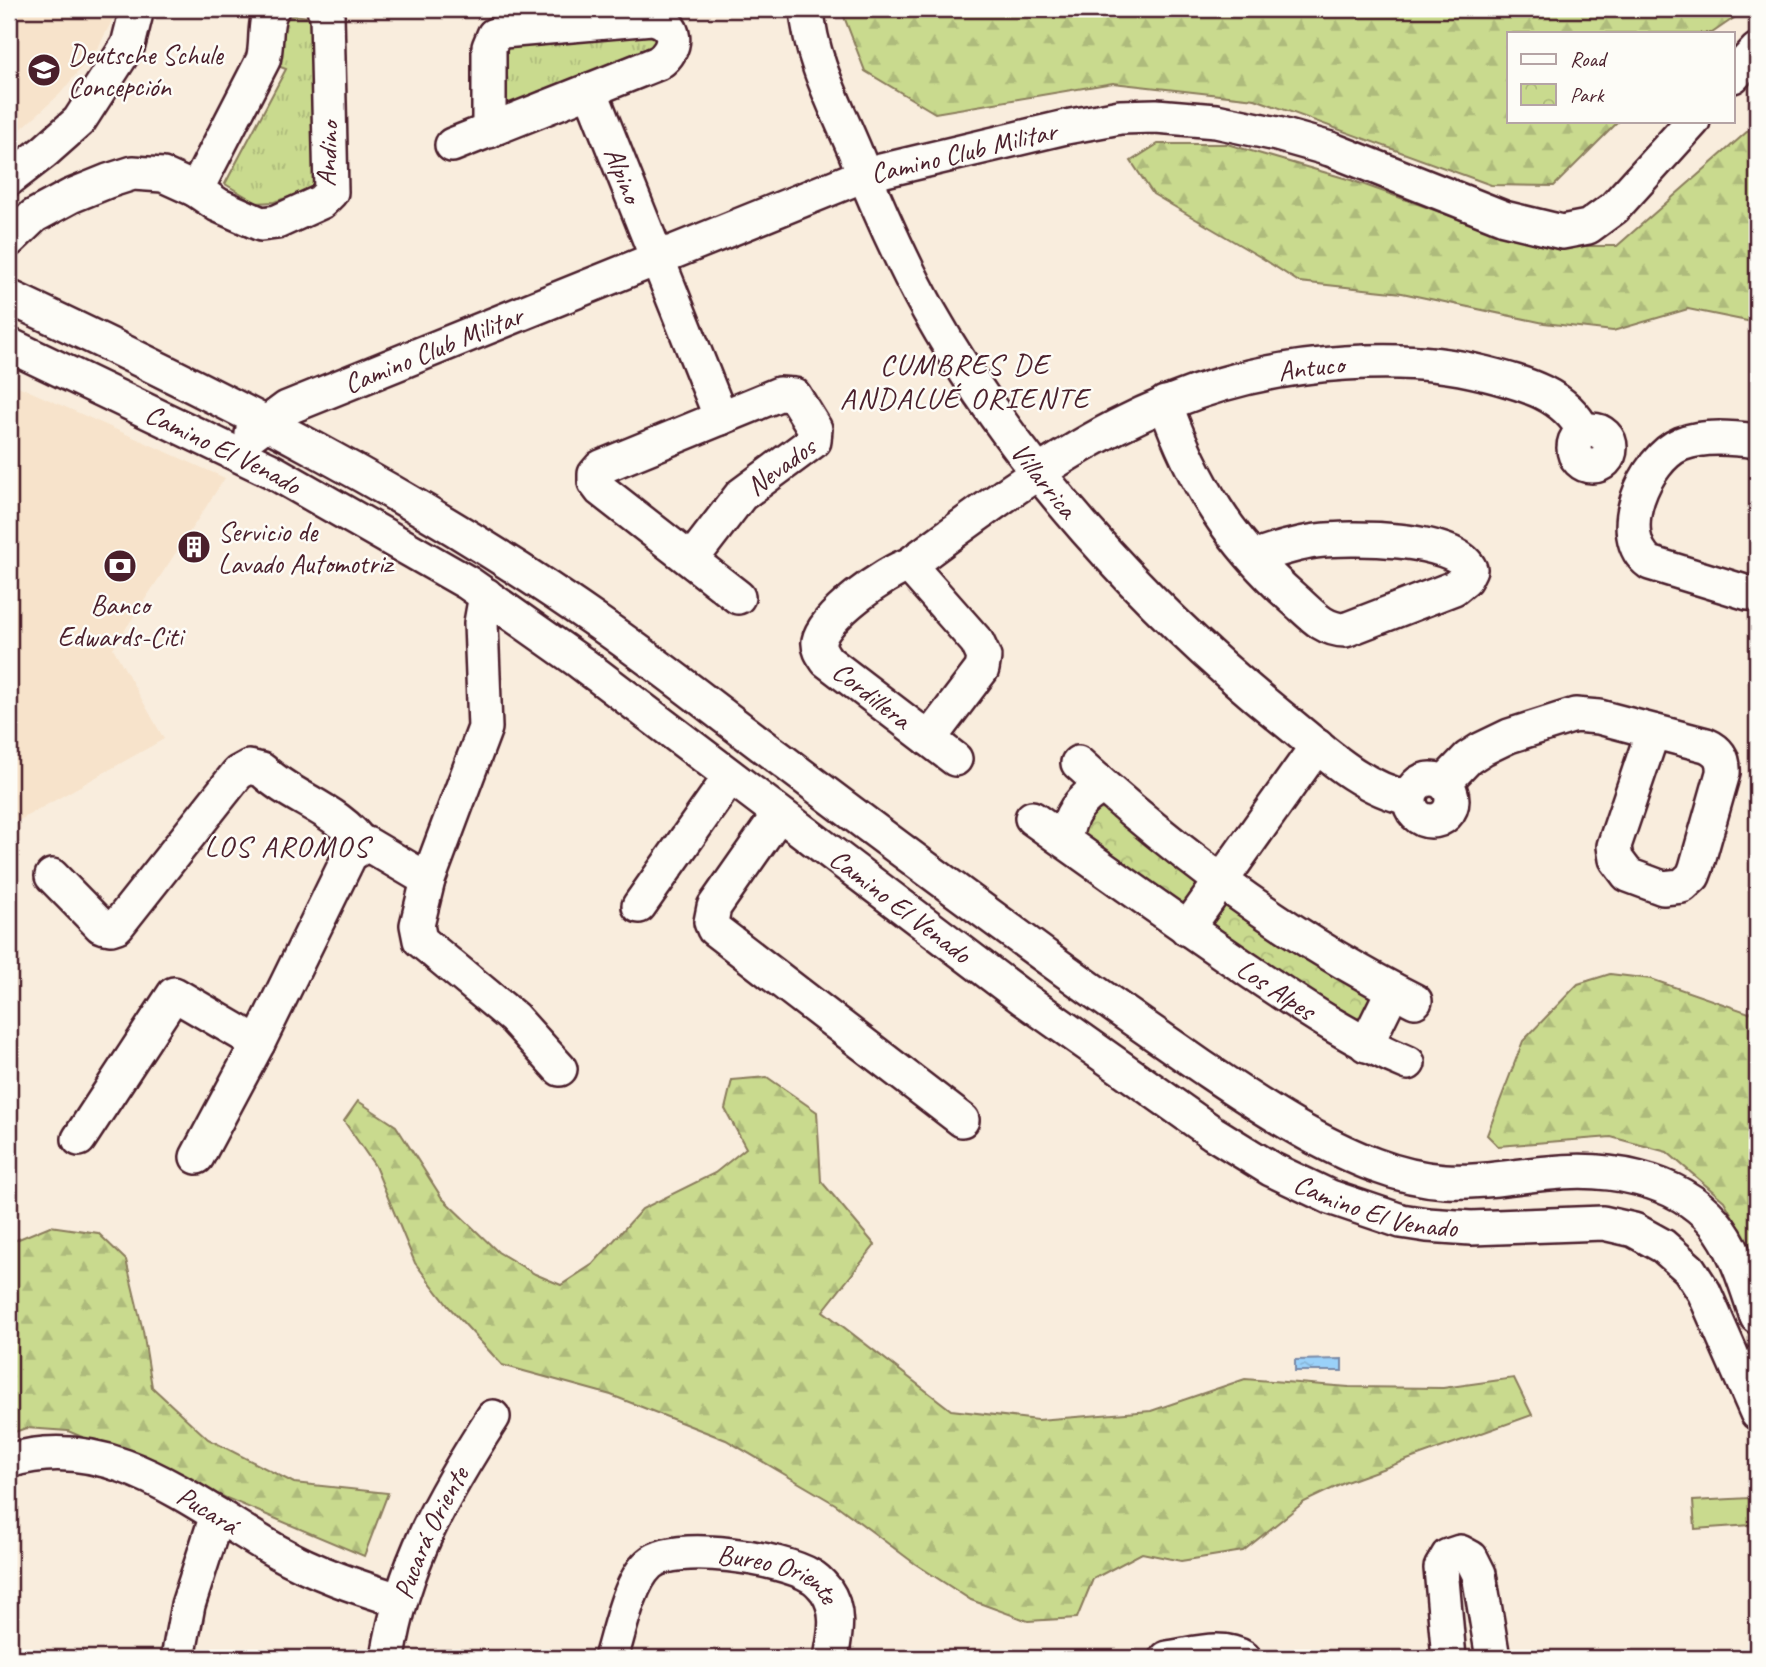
<svg xmlns="http://www.w3.org/2000/svg" width="1766" height="1667" font-family="Caveat,sans-serif">
  <defs>
    <pattern id="grass-tufts" width="24" height="20" patternUnits="userSpaceOnUse" patternTransform="scale(1.75)"><rect width="24" height="20" fill="#c9da8e"/><path d="M3 7l-1-3M5 7V3M7 7l1-3M15 17l-1-3M17 17v-4M19 17l1-3" fill="none" stroke="#aebb7b"/></pattern>
    <pattern id="forest-firs" width="22" height="20" patternUnits="userSpaceOnUse" patternTransform="scale(1.75)"><rect width="22" height="20" fill="#c9da8e"/><path d="M5 1l3.5 6h-7zM16 11l3.5 6h-7z" fill="#aebb7b"/></pattern>
    <pattern id="park-crowns" width="20" height="18" patternUnits="userSpaceOnUse" patternTransform="scale(1.75)"><rect width="20" height="18" fill="#c9da8e"/><path d="M2 6a3 3 0 1 1 6 0M12 15a3 3 0 1 1 6 0" fill="none" stroke="#aebb7b"/></pattern>
    <pattern id="water-ripples" width="26" height="14" patternUnits="userSpaceOnUse" patternTransform="scale(1.75)"><rect width="26" height="14" fill="#9ad1f9"/><path d="M2 4q2-2 4 0t4 0M15 11q2-2 4 0t4 0" fill="none" stroke="#86b3d6"/></pattern>
  </defs>
  <rect width="100%" height="100%" fill="#f9eddd"/>
  <filter id="ink" filterUnits="userSpaceOnUse"><feTurbulence type="fractalNoise" baseFrequency=".0143" numOctaves="2"/><feDisplacementMap in="SourceGraphic" scale="14" xChannelSelector="R" yChannelSelector="G"/><feConvolveMatrix kernelMatrix="1 2 1 2 8 2 1 2 1" color-interpolation-filters="sRGB"/></filter>
  <g filter="url(#ink)">
    <g fill="#f7e3cb">
      <path d="M9,9H118L99,46L60,94L9,140Z"/>
      <path d="M9,382L225,478L113,648L164,739L9,826Z"/>
    </g>
    <g fill="url(#grass-tufts)" stroke="#8a7c5c" stroke-width="2">
      <path d="M293,15L308,17L315,28V177L310,190L274,202L257,203L225,184L286,69L275,65L284,19Z"/>
      <path d="M640,30L658,36L659,45L625,60L537,92L538,103L511,110L504,105L506,49L513,42Z"/>
    </g>
    <g fill="url(#forest-firs)" stroke="#8a7c5c" stroke-width="2">
      <path d="M843,9H1747L1712,33H1509V121H1619L1554,186L1491,185L1255,99L1113,83L935,113L865,71L843,14Z"/>
      <path d="M1757,123V323L1688,309L1613,331L1544,323L1402,293L1299,282L1262,258L1153,194L1131,161L1158,144H1227L1351,180L1512,238L1565,246H1617Z"/>
      <path d="M1610,974L1651,979L1749,1013L1757,1008V1260L1724,1201L1667,1152L1611,1137L1498,1146L1487,1135L1523,1041L1578,984Z"/>
      <path d="M767,1077L817,1112L821,1181L875,1245L823,1311L951,1410L1038,1420L1151,1411L1245,1379L1349,1387L1443,1388L1514,1378L1532,1415L1346,1482L1304,1502L1243,1551L1181,1561L1142,1553L1093,1579L1077,1618L1028,1621L971,1600L914,1563L835,1504L726,1440L611,1395L502,1365L449,1307L415,1263L375,1166L344,1121L358,1101L396,1126L442,1198L498,1252L535,1274L561,1285L593,1264L642,1209L715,1173L746,1148L725,1109L732,1080Z"/>
      <path d="M50,1226L98,1233L126,1260L143,1331L152,1387L208,1439L294,1483L388,1493L364,1556L68,1431L26,1428L9,1434V1243Z"/>
    </g>
    <path fill="url(#park-crowns)" stroke="#8a7c5c" stroke-width="2" d="M1103,809L1115,810L1370,995L1372,1004L1363,1020L1355,1023L1084,843L1083,828L1092,811Z"/>
    <path fill="#c9da8e" stroke="#8a7c5c" stroke-width="2" d="M1750,1498L1751,1525L1695,1529L1693,1501Z"/>
    <path fill="url(#water-ripples)" stroke="#7a8aa7" stroke-width="2" d="M1342,1359V1371H1295V1360Z"/>
    <g fill="none" stroke-linecap="round" stroke-linejoin="round">
      <defs>
        <g id="minor">
          <path d="M272,9C263,23 268,44 263,60L196,190L218,205L261,224L277,222L321,202L331,192L327,14L324,9"/>
          <path id="s1" d="M807,9C810,57 835,104 854,149C876,204 900,259 929,311C1015,464 1145,607 1281,717C1319,747 1359,788 1409,798"/>
          <path d="M1733,76L1757,50"/>
          <path id="s2" d="M590,90L721,418"/>
          <path d="M452,145L658,63C679,49 678,23 652,18L503,31L494,35L489,47V131"/>
          <path d="M9,179L44,152L79,121L128,45L137,9"/>
          <path d="M9,240L34,216L71,196L108,181L133,173L163,175L196,190"/>
          <path d="M9,297C214,393 418,495 603,626C663,668 720,714 779,758C871,828 963,896 1056,964C1104,999 1153,1033 1202,1067C1236,1090 1271,1114 1308,1134C1351,1157 1396,1178 1445,1181C1481,1183 1514,1176 1549,1173C1605,1167 1676,1177 1714,1222C1736,1248 1746,1285 1757,1317"/>
          <path id="s3" d="M9,345L270,470L468,583L580,662L1024,999L1213,1133L1271,1169L1330,1197L1401,1221L1427,1225L1471,1228L1603,1223L1634,1230L1663,1246L1689,1269L1704,1292L1757,1413"/>
          <path d="M1165,403C1193,482 1231,544 1295,600C1310,613 1323,630 1345,630L1454,588L1465,579L1470,569C1455,536 1348,537 1316,541C1294,544 1274,551 1253,558"/>
          <circle cx="1592" cy="448" r="18"/>
          <path id="s4" d="M252,434L287,408L864,175L1066,127L1120,117L1156,116L1216,121L1277,134L1330,149L1504,218L1562,232L1588,227L1614,208L1693,121"/>
          <path d="M1757,441C1733,438 1704,435 1681,444C1645,459 1612,535 1650,563L1748,593H1757"/>
          <path id="s5" d="M691,560L741,495L814,441L815,429L794,395L779,394L601,467L595,474V482L601,490L738,597"/>
          <path d="M909,565L977,642L984,657L982,669L929,739"/>
          <path d="M486,595L481,623L485,728L428,880L417,925L420,940L432,950L514,1018L560,1069"/>
          <path id="s6" d="M955,759L827,661C823,655 818,649 819,641C824,616 886,572 909,565C1051,460 1162,375 1345,363C1391,360 1438,361 1483,373C1522,383 1565,393 1584,432"/>
          <path d="M1078,763C1179,855 1293,940 1415,1001"/>
          <circle cx="1431" cy="800" r="21"/>
          <path d="M1444,783L1468,758L1482,749L1509,736L1575,715L1599,717L1706,745C1720,751 1724,760 1723,773L1696,868L1693,876L1682,886L1663,888L1628,875L1616,859L1614,846L1653,731"/>
          <path d="M779,814L714,907L711,922L714,929L962,1120"/>
          <path id="s7" d="M1032,818C1105,870 1177,922 1251,972C1302,1006 1351,1040 1408,1063"/>
          <path d="M1065,841C1068,815 1080,798 1103,786"/>
          <path d="M52,876L101,926L111,928L117,926L238,773L249,767L262,770C292,799 340,810 363,846"/>
          <path d="M639,906L730,777"/>
          <path d="M1187,929L1317,746"/>
          <path d="M1366,1045L1393,990"/>
          <path d="M79,1139L174,994L258,1043"/>
          <path d="M197,1157L258,1043L350,855L367,844L428,880"/>
          <path id="s8" d="M9,1461C109,1429 195,1505 276,1551C315,1573 357,1587 399,1600"/>
          <path d="M178,1658L188,1605L217,1515"/>
          <path id="s9" d="M388,1658C402,1566 443,1494 493,1417"/>
          <path id="s10" d="M611,1658C619,1632 629,1582 649,1564C675,1541 782,1558 811,1576C817,1579 822,1585 826,1590C841,1611 835,1636 831,1658"/>
          <path d="M1167,1658C1191,1655 1222,1644 1244,1658"/>
          <path d="M1449,1658L1441,1568L1448,1556L1460,1552L1471,1558L1479,1574L1493,1658"/>
        </g>
      </defs>
      <use href="#minor" stroke="#4a1f2b" stroke-width="38"/>
      <use href="#minor" stroke="#fdfcf7" stroke-width="33"/>
    </g>
  </g>
  <defs>
    <symbol id="school-disc" viewBox="-11 -11 22 22"><circle r="9.5" fill="#4a1f2b" stroke="#fdfcf7"/><path d="M0-5L7-2L0 1L-7-2ZM-4 1L0 2.5L4 1V4Q0 6-4 4Z" fill="#fff"/></symbol>
    <symbol id="building-disc" viewBox="-11 -11 22 22"><circle r="9.5" fill="#4a1f2b" stroke="#fdfcf7"/><path d="M-4-6H4V6H1V3H-1V6H-4ZM-2.5-4.3h1.7v1.8h-1.7ZM.8-4.3h1.7v1.8H.8ZM-2.5-1h1.7V.8h-1.7ZM.8-1h1.7V.8H.8Z" fill="#fff"/></symbol>
    <symbol id="bank-disc" viewBox="-11 -11 22 22"><circle r="9.5" fill="#4a1f2b" stroke="#fdfcf7"/><path d="M-6-4H6V4H-6ZM0-2.3a2.3 2.3 0 1 0 0 4.6a2.3 2.3 0 1 0 0-4.6Z" fill="#fff"/></symbol>
  </defs>
  <g fill-rule="evenodd">
    <use href="#school-disc" x="25" y="51" width="38" height="38"/>
    <use href="#building-disc" x="175" y="528" width="38" height="38"/>
    <use href="#bank-disc" x="101" y="547" width="38" height="38"/>
  </g>
  <g text-anchor="middle" dominant-baseline="central" stroke-width="5" stroke-linejoin="round" paint-order="stroke">
    <g font-size="28" fill="#4a1f2b" stroke="#fdfcf7" text-anchor="start">
      <text x="68" y="54">Deutsche Schule<tspan x="68" dy="32">Concepción</tspan></text>
      <text x="218" y="531">Servicio de<tspan x="218" dy="32">Lavado Automotriz</tspan></text>
      <text x="120" y="604" text-anchor="middle">Banco<tspan x="120" dy="32">Edwards-Citi</tspan></text>
    </g>
    <g font-size="28" fill="#4a1f2b" stroke="#fdfcf7">
      <text stroke="none"><textPath href="#s4" startOffset="768">Camino Club Militar</textPath></text>
      <text transform="translate(327 154) rotate(-87)">Andino</text>
      <text stroke="none"><textPath href="#s2" startOffset="91">Alpino</textPath></text>
      <text stroke="none"><textPath href="#s4" startOffset="201">Camino Club Militar</textPath></text>
      <text stroke="none"><textPath href="#s6" startOffset="758">Antuco</textPath></text>
      <text stroke="none"><textPath href="#s3" startOffset="238">Camino El Venado</textPath></text>
      <text stroke="none"><textPath href="#s5" startOffset="131">Nevados</textPath></text>
      <text stroke="none"><textPath href="#s1" startOffset="532">Villarrica</textPath></text>
      <text transform="translate(872 695) rotate(38)">Cordillera</text>
      <text stroke="none"><textPath href="#s3" startOffset="1057">Camino El Venado</textPath></text>
      <text stroke="none"><textPath href="#s7" startOffset="298">Los Alpes</textPath></text>
      <text stroke="none"><textPath href="#s3" startOffset="1624">Camino El Venado</textPath></text>
      <text stroke="none"><textPath href="#s8" startOffset="212">Pucará</textPath></text>
      <text stroke="none"><textPath href="#s9" startOffset="133">Pucará Oriente</textPath></text>
      <text stroke="none"><textPath href="#s10" startOffset="238">Bureo Oriente</textPath></text>
    </g>
    <g font-size="30" letter-spacing="2" fill="#4a1f2b" stroke="#fdfcf7">
      <text x="965" y="364">CUMBRES DE<tspan x="965" dy="34">ANDALUÉ ORIENTE</tspan></text>
      <text x="287" y="846">LOS AROMOS</text>
    </g>
  </g>
  <rect width="1766" height="1667" fill="none" stroke="#fdfcf7" stroke-width="35"/>
  <rect x="18" y="18" width="1731" height="1632" fill="none" stroke="#4a1f2b" stroke-width="2.5" filter="url(#ink)"/>
  <rect x="1507" y="32" width="228" height="91" fill="#fdfcf7" stroke="#b5a4a5" stroke-width="2"/>
  <rect x="1521" y="54" width="35" height="10" fill="#fdfcf7" stroke="#b5a4a5" stroke-width="2"/>
  <text x="1570" y="66" font-size="21" fill="#4a1f2b">Road</text>
  <rect x="1521" y="84" width="35" height="21" fill="url(#park-crowns)" stroke="#b5a4a5" stroke-width="2"/>
  <text x="1570" y="102" font-size="21" fill="#4a1f2b">Park</text>
</svg>
